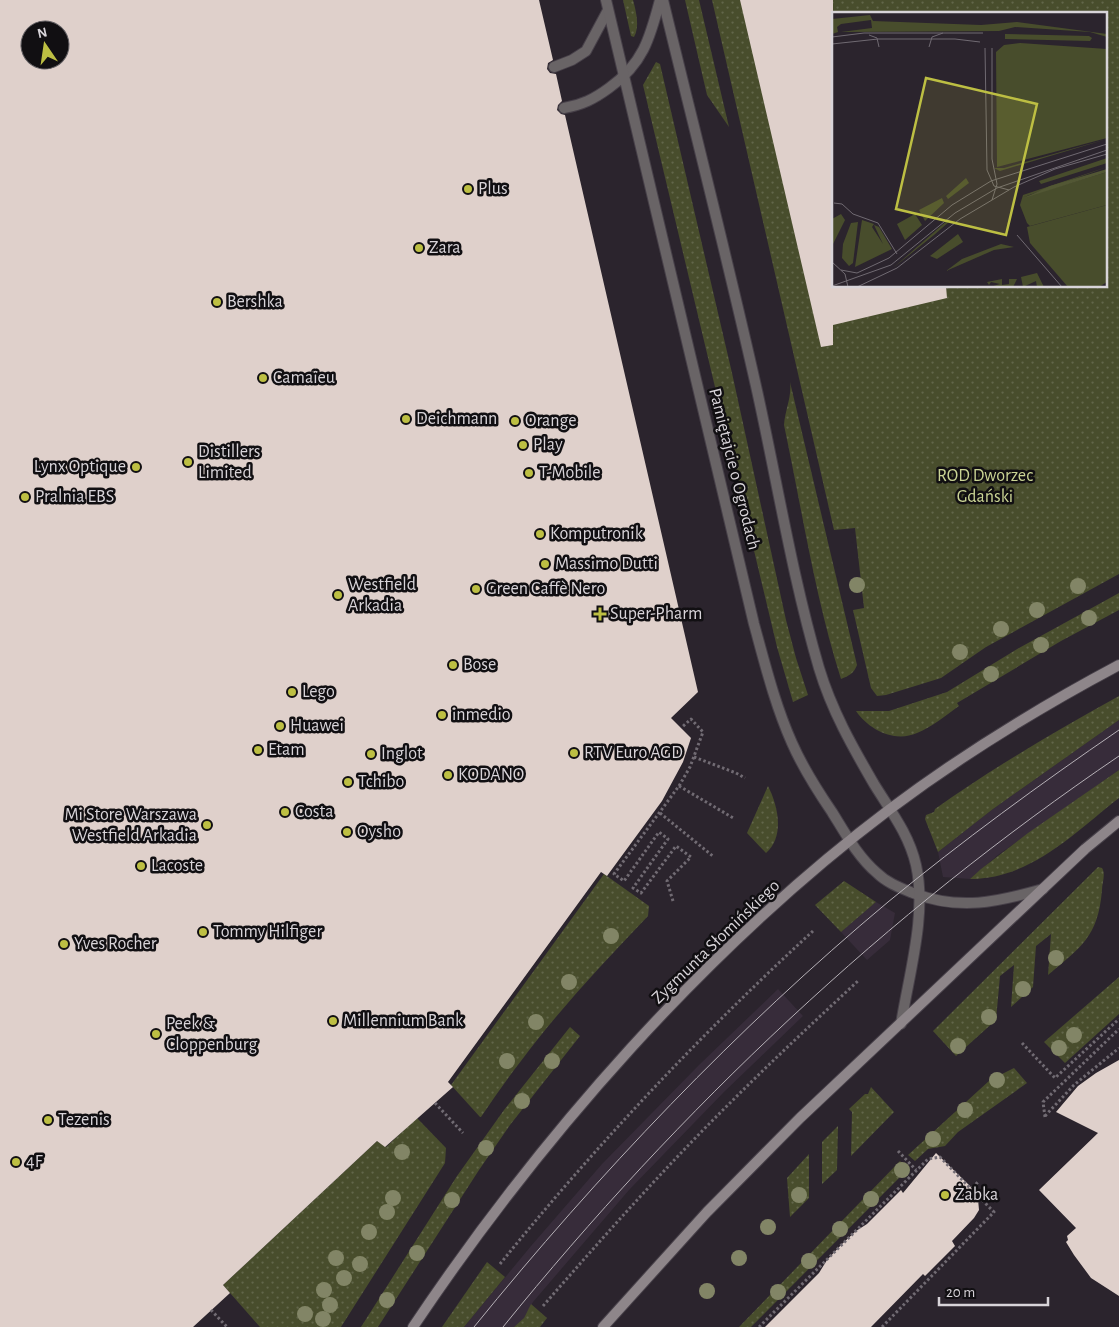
<svg xmlns="http://www.w3.org/2000/svg" width="1119" height="1327" font-family="'Alegreya Sans',sans-serif">
  <defs>
    <pattern id="green-dots" width="8" height="8" patternUnits="userSpaceOnUse" patternTransform="scale(1.25)"><rect width="8" height="8" fill="#484d2c"/><path d="M2 2h.1M6 6h.1" fill="none" stroke="#62664a" stroke-width="1.8" stroke-linecap="round"/></pattern>
  </defs>
  <rect width="100%" height="100%" fill="#2b242d"/>
  <g fill="#372c3a">
    <path d="M1119,720V770L998,855L970,879L943,877L938,852L993,809Z"/>
    <path d="M876,902L895,913L890,940L867,960L841,932Z"/>
    <path d="M778,989L803,1016L724,1092L629,1190L533,1302L523,1320L514,1327H464L531,1246L602,1164L699,1065Z"/>
  </g>
  <g fill="url(#green-dots)" fill-rule="evenodd">
    <path d="M623,0H633C636,11 640,27 634,37L631,36Z"/>
    <path d="M685,0H699L729,127L707,95Z"/>
    <path d="M712,0H1119V574L986,647L941,678L886,695L877,696L871,688L853,610L864,608L855,528L834,530ZM833,14H1105V286H833Z"/>
    <path d="M656,62L660,64L732,373L786,620L796,658L808,695L793,702L777,647L643,85Z"/>
    <path d="M790,382L857,665C854,673 849,676 841,679C815,597 802,510 784,425C785,410 792,397 790,382Z"/>
    <path d="M1119,593V610L1061,641L957,703L959,706C946,715 932,727 917,733C895,743 869,730 856,711H889L947,692L1019,648Z"/>
    <path d="M1119,696V720L993,809L938,852L925,819L926,815L934,812L935,809C994,767 1056,731 1119,696Z"/>
    <path d="M1119,770V798C1074,833 1031,879 970,879L981,869L1028,833Z"/>
    <path d="M768,786C778,806 785,836 766,853L747,833Z"/>
    <path d="M1098,867L1102,868C1106,874 1102,883 1102,890C1098,937 1081,947 1048,975L1051,934L1036,946L1033,987L1011,1007L1014,965L1000,976L996,1020L956,1056L933,1031Z"/>
    <path d="M604,874L649,906L648,916C603,963 559,1010 521,1061C507,1079 494,1098 481,1117H480L451,1085Z"/>
    <path d="M844,881L876,902L841,932L815,905Z"/>
    <path d="M1119,977V1014L1065,1063L1044,1042Z"/>
    <path d="M570,1027L580,1036L510,1125L479,1170L378,1327H361L457,1176L504,1110Z"/>
    <path d="M1014,1068L1027,1083L958,1132L945,1146L928,1149L915,1161L908,1155L990,1080Z"/>
    <path d="M871,1087L894,1112L851,1156L852,1112L849,1109L865,1094H868Z"/>
    <path d="M417,1118L446,1148L445,1163L341,1327H260L223,1285L377,1141L386,1147Z"/>
    <path d="M838,1126L837,1170L822,1184V1142Z"/>
    <path d="M809,1154V1198L790,1217L787,1178Z"/>
    <path d="M900,1161L908,1169L751,1327H739Z"/>
    <path d="M487,1262L505,1277L464,1327H442Z"/>
    <path d="M531,1304L547,1318L540,1327H514L524,1318Z"/>
  </g>
  <g fill="#dfd0cb" fill-rule="evenodd">
    <path d="M0,0H539L553,60L548,63L547,69L550,73L556,74L562,101L558,105L557,110L561,114L565,115L698,692L671,718L691,738L683,762L662,801L607,876L601,872L448,1082L453,1087L385,1147L377,1141L223,1285L230,1293L193,1327H0ZM30,30H60V60H30Z"/>
    <path d="M740,0H833V286H946L947,298L833,325V345L821,347Z"/>
    <path d="M1119,1060V1296L1091,1278L1074,1255L1066,1242L1068,1240L1067,1236L1076,1228L1039,1190L1098,1133L1056,1112L1078,1086L1096,1073Z"/>
    <path d="M936,1153L970,1186L978,1199L979,1210L974,1218L952,1241L955,1246L925,1276L923,1274L871,1327H765L819,1273L827,1260L842,1244L856,1231L867,1224L901,1190L903,1193Z"/>
  </g>
  <g fill="none" stroke-linecap="round" stroke-linejoin="round">
    <defs>
      <g id="lane">
        <path d="M554,67L572,60L586,51L608,10"/>
        <path d="M564,108C582,105 594,99 609,88C643,64 650,38 660,0"/>
      </g>
      <g id="street">
        <path d="M606,0L754,624C765,664 775,705 792,743C803,768 817,790 832,812C845,833 858,857 877,873C887,883 901,888 913,893C960,911 997,902 1043,889"/>
        <path d="M663,0C694,128 727,257 756,386C777,480 792,576 819,668C832,711 852,746 874,784C890,810 909,834 916,865C927,914 909,974 901,1024"/>
      </g>
      <g id="secondary">
        <path d="M413,1327C541,1136 707,947 890,809C962,755 1040,707 1119,665"/>
        <path d="M603,1327L707,1212L800,1118L1085,849L1119,821"/>
      </g>
    </defs>
    <use href="#lane" stroke="#474049" stroke-width="12"/>
    <use href="#street" stroke="#474049" stroke-width="12"/>
    <use href="#secondary" stroke="#474049" stroke-width="12"/>
    <g stroke="#716b73" stroke-width="3" stroke-dasharray="2.5 2.5" stroke-linecap="butt">
      <path d="M694,757L736,773L745,778"/>
      <path d="M679,786L735,819"/>
      <path d="M660,813L714,857"/>
      <path d="M673,901L667,881L691,857L676,846L641,893L633,888L668,839L659,832L624,881L614,874L679,786L690,767L703,732L691,719L681,728"/>
      <path d="M1022,1043L1055,1078L1119,1019"/>
      <path d="M435,1103L463,1133"/>
      <path d="M1045,1116L1074,1085L1119,1048"/>
      <path d="M1045,1117L1043,1102L1119,1029"/>
      <path d="M898,1151L916,1170"/>
      <path d="M500,1264C596,1145 701,1034 813,931"/>
      <path d="M543,1306C604,1236 666,1166 733,1100C774,1059 816,1020 859,980"/>
      <path d="M211,1310L227,1327"/>
      <path d="M759,1327L928,1159L940,1157L971,1189"/>
      <path d="M882,1327L994,1212L971,1189L979,1181"/>
    </g>
    <use href="#lane" stroke="#696466" stroke-width="10"/>
    <use href="#street" stroke="#696466" stroke-width="10"/>
    <use href="#secondary" stroke="#8e868a" stroke-width="10"/>
    <g stroke="#b6b1b7" stroke-width="1">
      <path d="M474,1327C599,1173 736,1029 888,902C962,841 1040,784 1119,730"/>
      <path d="M503,1327C680,1108 886,914 1119,756"/>
    </g>
  </g>
  <g fill="#828566">
    <circle cx="857" cy="585" r="8"/>
    <circle cx="1078" cy="586" r="8"/>
    <circle cx="1037" cy="610" r="8"/>
    <circle cx="1089" cy="618" r="8"/>
    <circle cx="1001" cy="629" r="8"/>
    <circle cx="1041" cy="645" r="8"/>
    <circle cx="960" cy="652" r="8"/>
    <circle cx="991" cy="674" r="8"/>
    <circle cx="611" cy="936" r="8"/>
    <circle cx="1056" cy="958" r="8"/>
    <circle cx="569" cy="982" r="8"/>
    <circle cx="1023" cy="989" r="8"/>
    <circle cx="989" cy="1017" r="8"/>
    <circle cx="536" cy="1022" r="8"/>
    <circle cx="1074" cy="1035" r="8"/>
    <circle cx="958" cy="1046" r="8"/>
    <circle cx="1059" cy="1048" r="8"/>
    <circle cx="507" cy="1061" r="8"/>
    <circle cx="552" cy="1061" r="8"/>
    <circle cx="997" cy="1080" r="8"/>
    <circle cx="522" cy="1101" r="8"/>
    <circle cx="965" cy="1110" r="8"/>
    <circle cx="933" cy="1139" r="8"/>
    <circle cx="486" cy="1148" r="8"/>
    <circle cx="402" cy="1152" r="8"/>
    <circle cx="902" cy="1170" r="8"/>
    <circle cx="799" cy="1195" r="8"/>
    <circle cx="393" cy="1198" r="8"/>
    <circle cx="871" cy="1199" r="8"/>
    <circle cx="452" cy="1200" r="8"/>
    <circle cx="387" cy="1212" r="8"/>
    <circle cx="768" cy="1227" r="8"/>
    <circle cx="840" cy="1229" r="8"/>
    <circle cx="369" cy="1232" r="8"/>
    <circle cx="417" cy="1253" r="8"/>
    <circle cx="336" cy="1258" r="8"/>
    <circle cx="739" cy="1258" r="8"/>
    <circle cx="809" cy="1261" r="8"/>
    <circle cx="360" cy="1264" r="8"/>
    <circle cx="344" cy="1278" r="8"/>
    <circle cx="324" cy="1290" r="8"/>
    <circle cx="707" cy="1291" r="8"/>
    <circle cx="778" cy="1292" r="8"/>
    <circle cx="387" cy="1300" r="8"/>
    <circle cx="330" cy="1305" r="8"/>
    <circle cx="305" cy="1314" r="8"/>
    <circle cx="323" cy="1319" r="8"/>
  </g>
  <g fill="#bdbf43" stroke="#110f12" stroke-width="2">
    <circle cx="468" cy="189" r="5"/>
    <circle cx="419" cy="248" r="5"/>
    <circle cx="217" cy="302" r="5"/>
    <circle cx="263" cy="378" r="5"/>
    <circle cx="406" cy="419" r="5"/>
    <circle cx="515" cy="421" r="5"/>
    <circle cx="523" cy="445" r="5"/>
    <circle cx="188" cy="462" r="5"/>
    <circle cx="136" cy="467" r="5"/>
    <circle cx="529" cy="473" r="5"/>
    <circle cx="25" cy="497" r="5"/>
    <circle cx="540" cy="534" r="5"/>
    <circle cx="545" cy="564" r="5"/>
    <circle cx="476" cy="589" r="5"/>
    <circle cx="338" cy="595" r="5"/>
    <path d="M597.5 606.5h5v5h5v5h-5v5h-5v-5h-5v-5h5z"/>
    <circle cx="453" cy="665" r="5"/>
    <circle cx="292" cy="692" r="5"/>
    <circle cx="442" cy="715" r="5"/>
    <circle cx="280" cy="726" r="5"/>
    <circle cx="258" cy="750" r="5"/>
    <circle cx="574" cy="753" r="5"/>
    <circle cx="371" cy="754" r="5"/>
    <circle cx="448" cy="775" r="5"/>
    <circle cx="348" cy="782" r="5"/>
    <circle cx="285" cy="812" r="5"/>
    <circle cx="207" cy="825" r="5"/>
    <circle cx="347" cy="832" r="5"/>
    <circle cx="141" cy="866" r="5"/>
    <circle cx="203" cy="932" r="5"/>
    <circle cx="64" cy="944" r="5"/>
    <circle cx="333" cy="1021" r="5"/>
    <circle cx="156" cy="1034" r="5"/>
    <circle cx="48" cy="1120" r="5"/>
    <circle cx="16" cy="1162" r="5"/>
    <circle cx="945" cy="1195" r="5"/>
  </g>
  <g text-anchor="middle" dominant-baseline="central" stroke-width="5" stroke-linejoin="round" paint-order="stroke">
    <g font-size="18" fill="#d8d4d9" stroke="#110f12" text-anchor="start">
      <text x="478" y="189">Plus</text>
      <text x="429" y="248">Zara</text>
      <text x="227" y="302">Bershka</text>
      <text x="273" y="378">Camaïeu</text>
      <text x="416" y="419">Deichmann</text>
      <text x="525" y="421">Orange</text>
      <text x="533" y="445">Play</text>
      <text x="198" y="452">Distillers<tspan x="198" dy="21">Limited</tspan></text>
      <text x="126" y="467" text-anchor="end">Lynx Optique</text>
      <text x="539" y="473">T-Mobile</text>
      <text x="35" y="497">Pralnia EBS</text>
      <text x="550" y="534">Komputronik</text>
      <text x="555" y="564">Massimo Dutti</text>
      <text x="348" y="585">Westfield<tspan x="348" dy="21">Arkadia</tspan></text>
      <text x="486" y="589">Green Caffè Nero</text>
      <text x="610" y="614">Super-Pharm</text>
      <text x="463" y="665">Bose</text>
      <text x="302" y="692">Lego</text>
      <text x="452" y="715">inmedio</text>
      <text x="290" y="726">Huawei</text>
      <text x="268" y="750">Etam</text>
      <text x="584" y="753">RTV Euro AGD</text>
      <text x="381" y="754">Inglot</text>
      <text x="458" y="775">KODANO</text>
      <text x="358" y="782">Tchibo</text>
      <text x="295" y="812">Costa</text>
      <text x="197" y="815" text-anchor="end">Mi Store Warszawa<tspan x="197" dy="21">Westfield Arkadia</tspan></text>
      <text x="357" y="832">Oysho</text>
      <text x="151" y="866">Lacoste</text>
      <text x="213" y="932">Tommy Hilfiger</text>
      <text x="74" y="944">Yves Rocher</text>
      <text x="343" y="1021">Millennium Bank</text>
      <text x="166" y="1024">Peek &amp;<tspan x="166" dy="21">Cloppenburg</tspan></text>
      <text x="58" y="1120">Tezenis</text>
      <text x="26" y="1162">4F</text>
      <text x="955" y="1195">Żabka</text>
    </g>
    <g font-size="18" fill="#d8d4d9" stroke="#110f12">
      <text transform="translate(734 469) rotate(76)">Pamiętajcie o Ogrodach</text>
      <text transform="translate(716 942) rotate(-44)">Zygmunta Słomińskiego</text>
    </g>
    <g font-size="18" fill="#cad494" stroke="#110f12">
      <text x="985" y="476">ROD Dworzec<tspan x="985" dy="21">Gdański</tspan></text>
    </g>
  </g>
  <g transform="translate(832 12)">
    <rect width="275" height="275" fill="#2b242d"/>
    <path d="M38,3L41,9L149,13L185,10L275,22V25L258,20L183,15L167,19L9,20L40,16L39,8L9,12L5,15L6,20L0,22V7ZM173,22L257,24L260,26L258,29L173,27ZM188,31L275,37V126L165,155L164,40L172,33ZM275,127L168,159L162,156H172ZM275,146V151L209,172L207,169ZM275,155L192,185L275,160V193L198,214L195,211L188,193L191,183ZM134,166L137,171L116,187L114,184ZM110,186L112,191L93,209L87,198ZM9,202L13,208L0,234V207ZM83,202L90,213L73,228L65,212ZM117,207L118,209L102,223L61,256ZM30,208L42,212L40,215L51,232L42,213L47,215L60,237L23,255ZM26,210L21,251L17,254L10,246L11,232L19,211ZM126,222L131,230L105,247L98,244ZM169,232L182,235L162,238L114,259L130,247ZM205,261L212,275H205L204,269L191,275L189,265ZM170,267V273L177,272V267H185L181,275H158L168,272L159,270L157,273L155,270Z" fill="#484d2c"/>
    <path d="M275,157V160L192,186L218,174Z" fill="#525734"/>
    <path d="M275,193V270L267,275H236L198,231L195,215Z" fill="#484d2c"/>
    <path fill="none" stroke="#706a72" stroke-width="1" d="M37,23L45,26L47,35M0,25L32,21H151M0,32L46,27H123L148,30M97,35L100,25L111,21M153,36L155,158L162,174L177,178M160,188L165,172L160,147V36M2,191L10,192L21,202L46,211L65,242M185,223L230,275M0,250L13,262L16,275M9,258L25,261L57,246L120,193L159,169L275,132M0,274L59,253L123,201L165,176L275,138M25,275L65,256L128,207L182,175L223,157L275,142"/>
    <path fill="#bdbf43" fill-opacity="0.15" stroke="#bdbf43" stroke-width="2.5" d="M94,66L205,92L174,223L64,197Z"/>
    <rect width="275" height="275" fill="none" stroke="#d8d4d9" stroke-width="2.5"/>
  </g>
  <g transform="translate(45 45) rotate(347)"><circle r="24" fill="#110f12" stroke="#615e62"/>
  <path d="M0-4L9 19L0 12L-9 19Z" fill="#bdbf43"/>
  <text y="-8" font-size="14" font-weight="bold" text-anchor="middle" fill="#d8d4d9">N</text>
  </g>
  <path d="M939 1297v8h109v-8" fill="none" stroke="#d8d4d9" stroke-width="2.5"/>
  <text x="946" y="1297" font-size="15" fill="#d8d4d9" stroke="#110f12" stroke-width="4" paint-order="stroke">20 m</text>
</svg>
